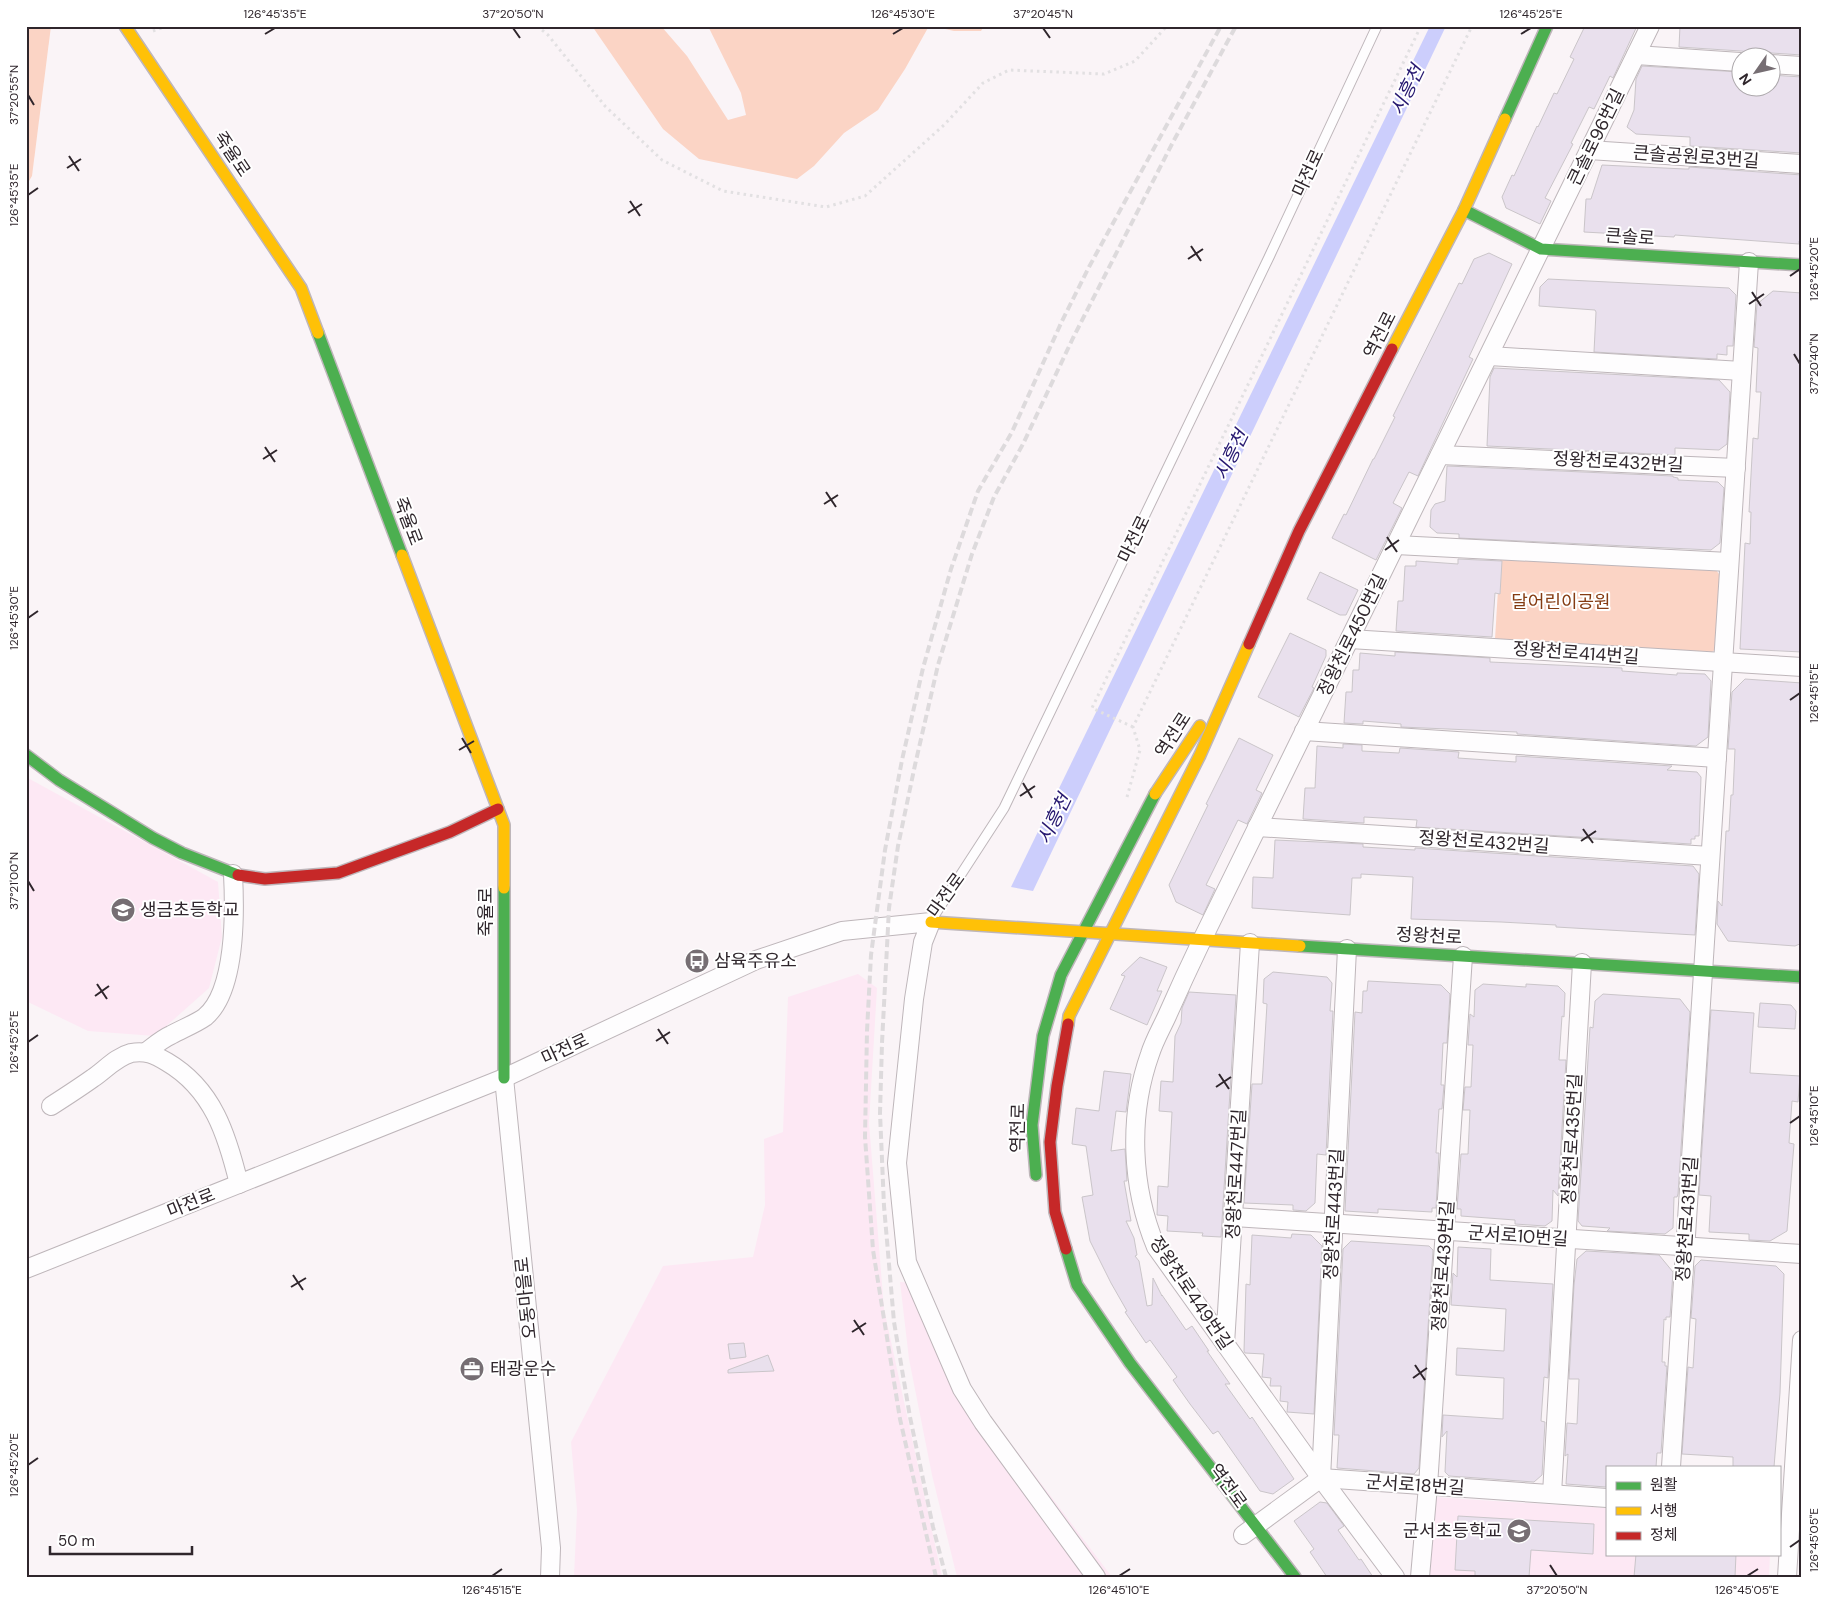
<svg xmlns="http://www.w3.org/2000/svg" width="1828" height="1603" font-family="'DM Sans','Noto Sans KR',sans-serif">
  <rect width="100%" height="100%" fill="#faf4f7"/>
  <g fill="#fde8f4">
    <path d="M26,777L218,882L222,937L209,988L155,1036L88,1031L26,1001Z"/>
    <path d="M858,974L877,988L869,1123L884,1309L942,1577H574L577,1510L571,1442L663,1266L753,1257L765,1205L764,1139L783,1132L788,997Z"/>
    <path d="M900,1282L924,1284L968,1387L1112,1577H957L932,1475L909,1359Z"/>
    <path d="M1433,1497L1607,1508V1554H1770L1769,1577H1428Z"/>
  </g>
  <g fill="#fbd4c5">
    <path d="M26,26H51L32,176L26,186Z"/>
    <path d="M592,26H661L687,56L728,120L746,115L741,93L708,26H929L905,69L878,110L844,133L814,166L797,179L699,159L663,129Z"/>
    <path d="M932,26H984L981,31H954Z"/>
    <path d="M1500,557L1716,570L1722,578L1720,646L1712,652L1495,639Z"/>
  </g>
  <path fill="#cccefc" d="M1430,26H1446L1033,891L1011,887Z"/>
  <g fill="#e9e0ed" stroke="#cac5c9">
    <path d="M1585,26H1637L1613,78L1610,76L1594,109L1589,107L1571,143L1573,144L1545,198L1551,201L1540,224L1506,208L1502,197L1512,175L1514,176L1537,126L1538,127L1554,93L1557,94L1574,59L1570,57Z"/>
    <path d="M1680,26H1802V55L1679,47Z"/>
    <path d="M1642,66L1740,72V88H1770V75L1802,77V153L1690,146V137L1636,134L1627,127L1634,110L1636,79Z"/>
    <path d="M1602,165L1685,169H1689V167L1802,175V241H1799V244L1675,235L1674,237L1584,232L1586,199H1591Z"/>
    <path d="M1489,253L1512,264L1469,357L1473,359L1418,476L1409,472L1393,503L1402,508L1376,560L1332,538L1344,514L1346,515L1373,459H1374L1395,417L1393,416L1459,283L1462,284L1474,259Z"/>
    <path d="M1548,279L1729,288L1736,295L1733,346H1727V355L1717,354V359L1594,352L1596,312L1595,310L1539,306L1540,287Z"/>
    <path d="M1773,291L1802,293L1800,395H1802V652L1740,649L1745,543L1750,544L1751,512H1749L1753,438L1758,439L1761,392H1756L1758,348L1754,347L1757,304Z"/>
    <path d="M1494,368L1719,380L1730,392L1727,444L1719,450L1675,448V455L1487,446L1490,377Z"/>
    <path d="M1447,466L1673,476V477L1678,478V480L1718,482L1724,488L1720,543L1711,550L1459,538V534L1437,533L1430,527L1431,510L1435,504L1445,501Z"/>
    <path d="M1458,559L1502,561L1500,594L1495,593L1492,637L1396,631L1398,601H1403L1405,566H1416V561L1458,564Z"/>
    <path d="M1320,572L1358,590L1346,615H1340L1307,599Z"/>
    <path d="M1290,633L1326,650V656L1312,687L1314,688L1299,717L1258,697Z"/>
    <path d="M1395,652L1490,658V662L1622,668V671L1677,675V673L1705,674L1711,681L1708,737L1696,746L1517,734V732L1401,727V724L1363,721V724L1344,723L1346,692H1352L1353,670H1359L1360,653L1395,656Z"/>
    <path d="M1745,679L1802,683V943L1795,946L1728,941L1717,924L1718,901L1722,906L1726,831H1729L1731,795H1733L1735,749H1728L1732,692Z"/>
    <path d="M1239,738L1273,755L1256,790L1262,793L1247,824L1238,820L1206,885L1215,889L1203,915L1176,902L1169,885L1208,805L1206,804Z"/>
    <path d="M1343,744L1362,745V751L1399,753L1400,748L1459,752L1458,758L1516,762V756L1672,766L1667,770L1697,772L1701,777L1699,836H1695V839H1691V844L1416,827L1417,820L1364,817V823L1303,819L1305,788H1315L1317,746L1343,748Z"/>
    <path d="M1275,840L1363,844V847L1415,850V848L1693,866L1699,874L1695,935L1556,927V925L1501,922L1411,919L1413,877L1361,874V878H1352L1350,915L1252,908L1253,877L1273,878Z"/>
    <path d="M1140,957L1167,967L1157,991H1162L1147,1025L1110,1009L1125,976L1121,975Z"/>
    <path d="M1273,972L1327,977L1332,983L1330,1011H1333L1326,1155L1317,1154L1315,1203L1306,1211L1293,1210V1205L1244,1203L1252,1084H1262L1263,1070L1267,1004L1263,1003L1264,979Z"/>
    <path d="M1368,981L1441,985L1450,994L1447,1043H1443L1441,1085H1444L1442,1109H1439L1436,1153H1439L1436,1208H1432V1212L1378,1209V1213L1345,1211L1355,1012L1362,1013L1363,991H1367Z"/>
    <path d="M1483,984L1526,987V984L1558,986L1565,993L1564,1017L1562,1016L1559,1060H1566L1558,1196L1553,1190L1552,1221L1545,1226L1515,1224V1220L1461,1216V1209H1457L1461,1154H1468L1470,1110H1463L1465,1087H1471L1473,1045H1468L1470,1014L1474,1017L1475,990Z"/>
    <path d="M1189,992L1236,995L1221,1237L1202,1236L1203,1233L1167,1231L1168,1216L1157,1215L1158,1186L1168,1187L1172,1112L1159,1111L1161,1081L1173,1082L1175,1036L1181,1023L1182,1008Z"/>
    <path d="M1603,994L1680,999L1690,1012L1678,1194L1677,1197H1674L1673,1228L1665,1234L1607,1231L1610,1228L1582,1226L1578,1221L1590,1027L1593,1028L1595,1001Z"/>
    <path d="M1760,1003L1791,1005L1796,1011L1795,1029L1758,1027Z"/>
    <path d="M1711,1010L1754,1013L1750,1073L1800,1076L1798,1102L1792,1101L1789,1143L1794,1144L1787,1231L1770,1241L1749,1240V1234L1709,1232L1711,1196L1699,1195Z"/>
    <path d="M1104,1071L1131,1074L1126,1112L1116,1111L1111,1151L1125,1149L1127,1181H1124L1131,1221H1126L1134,1238L1137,1255L1135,1256L1139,1261L1147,1306L1152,1305L1153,1278L1162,1296V1295L1186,1330L1192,1326L1209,1351H1207L1230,1384H1225L1250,1419L1252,1417L1294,1479L1273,1494L1260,1491L1218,1431L1213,1434L1190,1404L1173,1380L1177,1377L1150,1340L1146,1343L1125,1312L1127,1311L1111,1283L1090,1241L1082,1197L1093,1195L1086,1146L1072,1144L1076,1108L1099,1111Z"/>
    <path d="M1292,1234L1311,1235L1322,1246L1314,1414L1287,1412L1288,1402L1280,1401L1281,1386H1270L1271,1378L1262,1377L1264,1354L1245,1353L1244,1351L1246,1284L1250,1285L1252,1235L1291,1238Z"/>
    <path d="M1351,1241L1429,1246L1433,1250L1419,1468L1414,1474L1337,1468L1339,1435H1334L1343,1249Z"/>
    <path d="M1458,1247L1491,1249L1490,1280L1553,1284L1548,1378L1544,1377L1541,1421L1545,1422L1542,1475L1534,1482L1449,1476L1445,1472L1447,1431L1442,1437L1443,1415L1503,1419L1504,1378L1456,1375L1457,1348L1504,1351L1506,1309L1451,1305L1453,1273L1457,1277Z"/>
    <path d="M1586,1251L1659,1255L1673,1272L1670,1317H1666V1320L1664,1319L1662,1362H1665V1366H1667L1661,1453H1657L1656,1467H1607L1606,1487L1566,1484L1568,1454L1565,1456L1567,1423L1577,1424L1579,1379H1569L1574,1285L1577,1259Z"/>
    <path d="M1701,1260L1776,1266L1784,1274L1780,1393L1774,1467H1733V1457L1682,1454L1688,1367L1693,1368L1696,1319L1691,1318L1695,1266Z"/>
    <path d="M744,1343L746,1357L730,1359L728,1344Z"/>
    <path d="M768,1355L774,1371L728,1373V1370Z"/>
    <path d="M1320,1502L1327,1503L1344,1526L1338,1530L1359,1560L1361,1559L1373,1577H1327L1310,1552L1314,1549L1294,1521Z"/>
    <path d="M1458,1516L1594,1524L1593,1554L1531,1550L1529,1577H1475V1571L1455,1570Z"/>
    <path d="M1636,1554H1736L1735,1577H1634Z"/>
  </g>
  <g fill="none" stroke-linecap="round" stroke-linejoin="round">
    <defs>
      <path id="lane" d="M932,919L1004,808L1270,255L1377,26"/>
      <g id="street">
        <path d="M1636,55L1740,62"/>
        <path d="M1770,64L1802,66"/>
        <path d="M1589,150L1802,164"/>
        <path d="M1489,356L1742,371"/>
        <path d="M1440,455L1736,468"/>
        <path d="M1396,545L1729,562"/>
        <path d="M1350,639L1802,667"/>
        <path d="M1304,731L1717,758"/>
        <path d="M1257,827L1710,856"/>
        <path d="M146,1052C154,1046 162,1039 171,1035C182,1029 195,1024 205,1017C236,991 235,912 233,874"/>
        <path d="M504,1078L551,1548L550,1577"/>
        <path d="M51,1106C65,1097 79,1088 93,1078C105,1070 116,1057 131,1053C146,1050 155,1055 167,1062C213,1089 227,1135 239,1184"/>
        <path d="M1234,1217L1802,1254"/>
        <path d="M26,1269L504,1078L756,960L842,931L931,922L923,942L914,999L897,1163L907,1262L962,1389L983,1422L1096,1577"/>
        <path d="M1225,1344L1250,943"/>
        <path d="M1671,1467L1749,262"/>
        <path d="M1321,1478L1347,949"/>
        <path d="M1552,1494L1582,963"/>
        <path d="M1243,1535L1321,1478L1607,1498"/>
        <path d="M1395,1577L1321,1478L1156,1247C1131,1187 1128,1116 1150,1054C1154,1041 1161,1029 1167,1016C1178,991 1190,965 1202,940L1650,26"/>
        <path d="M1420,1577L1428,1486L1463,956"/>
        <path d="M1787,1577L1802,1340"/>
      </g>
      <g id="fast">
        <path d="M1505,119L1547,26"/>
        <path d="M1464,210L1541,249L1802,265"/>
        <path d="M318,333L402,555"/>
        <path d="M26,755L59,780L153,838L182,853L238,875"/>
        <path d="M504,888V1078"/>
        <path d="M1300,946L1802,977"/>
        <path d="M1036,1175L1032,1125L1043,1036L1061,975L1155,794"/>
        <path d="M1066,1249L1077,1285L1130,1363L1295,1577"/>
      </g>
      <g id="slow">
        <path d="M125,26L301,288L318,333"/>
        <path d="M1392,349L1464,210L1505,119"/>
        <path d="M402,555L504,825V888"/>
        <path d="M1155,794L1200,726"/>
        <path d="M931,922L1300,946"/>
        <path d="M1068,1024L1069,1016L1200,755L1249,644"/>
      </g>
      <g id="jam">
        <path d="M1249,644L1299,531L1392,349"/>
        <path d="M238,875L265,879L338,873L450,832L498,809"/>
        <path d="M1066,1249L1055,1212L1050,1142L1057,1086L1068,1024"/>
      </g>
    </defs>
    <use href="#lane" stroke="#beb6ba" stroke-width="11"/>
    <use href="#street" stroke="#beb6ba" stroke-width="20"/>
    <use href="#fast" stroke="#beb6ba" stroke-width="14"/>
    <use href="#slow" stroke="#beb6ba" stroke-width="14"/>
    <use href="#jam" stroke="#beb6ba" stroke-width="14"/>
    <g stroke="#e2e0e2" stroke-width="3" stroke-dasharray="2.5 4" stroke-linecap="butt">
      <path d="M537,26L548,35L605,106L662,160L723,191L826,207L865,196L944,125L983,83L1009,70L1104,74L1135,61L1167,26"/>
      <path d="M153,31L167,26"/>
      <path d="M1133,727L1092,708L1421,26"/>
      <path d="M1127,797L1140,750L1133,727L1472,26"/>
    </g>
    <use href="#lane" stroke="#fefdfe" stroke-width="9"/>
    <use href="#street" stroke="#fefdfe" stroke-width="18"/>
    <use href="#fast" stroke="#4caf50" stroke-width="11"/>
    <use href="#slow" stroke="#ffc107" stroke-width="11"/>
    <use href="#jam" stroke="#c62828" stroke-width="11"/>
    <g stroke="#dddadc" stroke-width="4" stroke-dasharray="8 4" stroke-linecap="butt">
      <path d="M936,1577L900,1419L873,1250L865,1137L867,1031L871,955L885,850L902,760L923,668L951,569L978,491L1012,432L1062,321L1089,267L1221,26"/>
      <path d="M946,1577L933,1527L910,1417L894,1322L884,1206L880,1113L882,1043L889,908L898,846L915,765L938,665L972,554L994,497L1023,444L1073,338L1173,142L1236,26"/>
    </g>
  </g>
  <path fill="none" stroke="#2f262c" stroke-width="2" d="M513,28L520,38M1043,28L1050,38M265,34L275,28M893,34L903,28M1521,34L1531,28M28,95L34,105M69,156L79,171M67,168L81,159M28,195L38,188M630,201L640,216M628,213L642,204M1191,246L1201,261M1188,259L1203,249M1790,276L1800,269M1752,292L1761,306M1749,304L1764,294M1794,354L1800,364M265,447L275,462M263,459L277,450M826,492L836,507M824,504L838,495M1387,537L1397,552M1385,550L1399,540M28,618L38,611M1790,700L1800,693M462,738L471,753M459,750L474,741M1023,783L1032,798M1020,796L1035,786M1583,829L1593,843M1581,841L1596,831M28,881L34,891M97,984L107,999M95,996L109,986M658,1029L668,1044M656,1041L670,1032M28,1042L38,1035M1219,1074L1229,1089M1216,1087L1231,1077M1790,1123L1800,1116M293,1275L303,1290M291,1287L306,1278M854,1320L864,1335M852,1332L866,1323M1415,1365L1425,1380M1413,1378L1427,1368M28,1465L38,1458M1790,1547L1800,1540M1550,1565L1557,1576M492,1576L502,1569M1119,1576L1130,1569M1747,1576L1758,1569"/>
  <defs>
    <symbol id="school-disc" viewBox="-11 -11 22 22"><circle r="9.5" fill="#766e73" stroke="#fff"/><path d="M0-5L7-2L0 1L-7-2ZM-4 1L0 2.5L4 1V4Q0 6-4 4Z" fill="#fff"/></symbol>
    <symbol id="bus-disc" viewBox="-11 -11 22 22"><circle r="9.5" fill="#766e73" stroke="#fff"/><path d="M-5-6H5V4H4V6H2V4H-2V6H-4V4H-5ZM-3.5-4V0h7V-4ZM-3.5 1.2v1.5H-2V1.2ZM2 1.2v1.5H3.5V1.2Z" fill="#fff"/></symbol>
    <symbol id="office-disc" viewBox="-11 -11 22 22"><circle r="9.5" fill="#766e73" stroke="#fff"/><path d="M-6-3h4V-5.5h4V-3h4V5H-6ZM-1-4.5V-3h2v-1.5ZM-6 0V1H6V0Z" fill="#fff"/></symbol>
  </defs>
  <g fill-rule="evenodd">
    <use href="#school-disc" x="109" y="896" width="28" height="28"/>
    <use href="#bus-disc" x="683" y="947" width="28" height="28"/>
    <use href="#office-disc" x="458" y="1355" width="28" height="28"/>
    <use href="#school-disc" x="1505" y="1517" width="28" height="28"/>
  </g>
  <g text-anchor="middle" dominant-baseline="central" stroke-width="4" stroke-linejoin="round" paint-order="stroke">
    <g font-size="18" fill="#2f262c" stroke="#fff">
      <text transform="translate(1596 137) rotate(-64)">큰솔로96번길</text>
      <text transform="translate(232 154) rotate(56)">죽율로</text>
      <text transform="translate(1696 157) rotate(4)">큰솔공원로3번길</text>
      <text transform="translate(1308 173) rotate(-65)">마전로</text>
      <text transform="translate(1630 237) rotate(4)">큰솔로</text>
      <text transform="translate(1380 335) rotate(-63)">역전로</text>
      <text transform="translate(1618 462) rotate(3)">정왕천로432번길</text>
      <text transform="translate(408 521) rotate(69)">죽율로</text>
      <text transform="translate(1134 539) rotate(-64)">마전로</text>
      <text transform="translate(1352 635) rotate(-64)">정왕천로450번길</text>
      <text transform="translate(1576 653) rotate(4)">정왕천로414번길</text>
      <text transform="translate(1173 735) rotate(-57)">역전로</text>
      <text transform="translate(1484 842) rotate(4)">정왕천로432번길</text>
      <text transform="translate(946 895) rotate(-54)">마전로</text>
      <text transform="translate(486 912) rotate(-90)">죽율로</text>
      <text transform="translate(1429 936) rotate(3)">정왕천로</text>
      <text transform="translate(565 1049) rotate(-25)">마전로</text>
      <text transform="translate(1018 1128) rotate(-89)">역전로</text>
      <text transform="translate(1572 1139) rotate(-87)">정왕천로435번길</text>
      <text transform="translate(1236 1174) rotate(-87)">정왕천로447번길</text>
      <text transform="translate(191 1203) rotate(-22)">마전로</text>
      <text transform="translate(1334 1214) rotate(-87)">정왕천로443번길</text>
      <text transform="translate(1687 1219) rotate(-86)">정왕천로431번길</text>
      <text transform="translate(1518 1236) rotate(4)">군서로10번길</text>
      <text transform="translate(1443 1266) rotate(-86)">정왕천로439번길</text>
      <text transform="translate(1191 1293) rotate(56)">정왕천로449번길</text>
      <text transform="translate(526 1298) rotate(-96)">오동마을로</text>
      <text transform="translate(1415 1485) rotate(4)">군서로18번길</text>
      <text transform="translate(1228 1486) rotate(54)">역전로</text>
    </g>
    <g font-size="18" fill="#853c13" stroke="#fff">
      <text x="1561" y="602">달어린이공원</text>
    </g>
    <g font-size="18" fill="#2f262c" stroke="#fff" text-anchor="start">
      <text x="140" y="910">생금초등학교</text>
      <text x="714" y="961">삼육주유소</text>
      <text x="490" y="1369">태광운수</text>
      <text x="1502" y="1531" text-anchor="end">군서초등학교</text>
    </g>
    <g font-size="19" font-style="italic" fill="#261870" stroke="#fff">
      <text transform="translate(1407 90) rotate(-64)">시흥천</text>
      <text transform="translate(1231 455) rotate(-64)">시흥천</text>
      <text transform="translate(1054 819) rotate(-64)">시흥천</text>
    </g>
  </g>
  <rect width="1828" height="1603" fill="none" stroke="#ffffff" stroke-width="55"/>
  <rect x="1606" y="1466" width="175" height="90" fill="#ffffff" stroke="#aca8ab"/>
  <rect x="1616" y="1482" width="25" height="8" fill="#4caf50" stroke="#aca8ab"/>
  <text x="1650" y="1490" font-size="15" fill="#2f262c">원활</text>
  <rect x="1616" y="1507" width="25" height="8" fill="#ffc107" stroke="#aca8ab"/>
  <text x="1650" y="1516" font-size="15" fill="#2f262c">서행</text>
  <rect x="1616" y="1532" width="25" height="8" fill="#c62828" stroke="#aca8ab"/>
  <text x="1650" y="1540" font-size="15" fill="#2f262c">정체</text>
  <g transform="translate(1756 72) rotate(236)"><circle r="24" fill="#ffffff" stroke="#aca8ab"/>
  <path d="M0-4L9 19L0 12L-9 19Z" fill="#766e73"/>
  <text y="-8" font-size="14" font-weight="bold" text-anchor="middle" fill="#2f262c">N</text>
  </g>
  <path d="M50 1546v8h142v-8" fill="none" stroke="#2f262c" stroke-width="2.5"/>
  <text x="58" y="1546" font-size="15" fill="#2f262c" stroke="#ffffff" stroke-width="4" paint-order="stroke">50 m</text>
  <rect x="28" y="28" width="1772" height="1548" fill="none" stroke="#2f262c" stroke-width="2"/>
  <g font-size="12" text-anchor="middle" fill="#2f262c">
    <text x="275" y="18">126°45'35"E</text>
    <text x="513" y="18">37°20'50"N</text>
    <text x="903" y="18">126°45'30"E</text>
    <text x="1043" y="18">37°20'45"N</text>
    <text x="1531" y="18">126°45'25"E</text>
    <text transform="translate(14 95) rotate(-90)" y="4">37°20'55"N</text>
    <text transform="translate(14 195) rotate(-90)" y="4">126°45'35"E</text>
    <text transform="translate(1814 269) rotate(-90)" y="4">126°45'20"E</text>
    <text transform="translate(1814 364) rotate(-90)" y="4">37°20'40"N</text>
    <text transform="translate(14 618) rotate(-90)" y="4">126°45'30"E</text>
    <text transform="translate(1814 693) rotate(-90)" y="4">126°45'15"E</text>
    <text transform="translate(14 881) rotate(-90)" y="4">37°21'00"N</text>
    <text transform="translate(14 1042) rotate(-90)" y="4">126°45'25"E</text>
    <text transform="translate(1814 1116) rotate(-90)" y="4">126°45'10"E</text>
    <text transform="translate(14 1465) rotate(-90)" y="4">126°45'20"E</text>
    <text transform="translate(1814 1540) rotate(-90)" y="4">126°45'05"E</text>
    <text x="492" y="1594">126°45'15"E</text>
    <text x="1119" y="1594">126°45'10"E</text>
    <text x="1557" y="1594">37°20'50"N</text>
    <text x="1747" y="1594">126°45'05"E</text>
  </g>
</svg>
